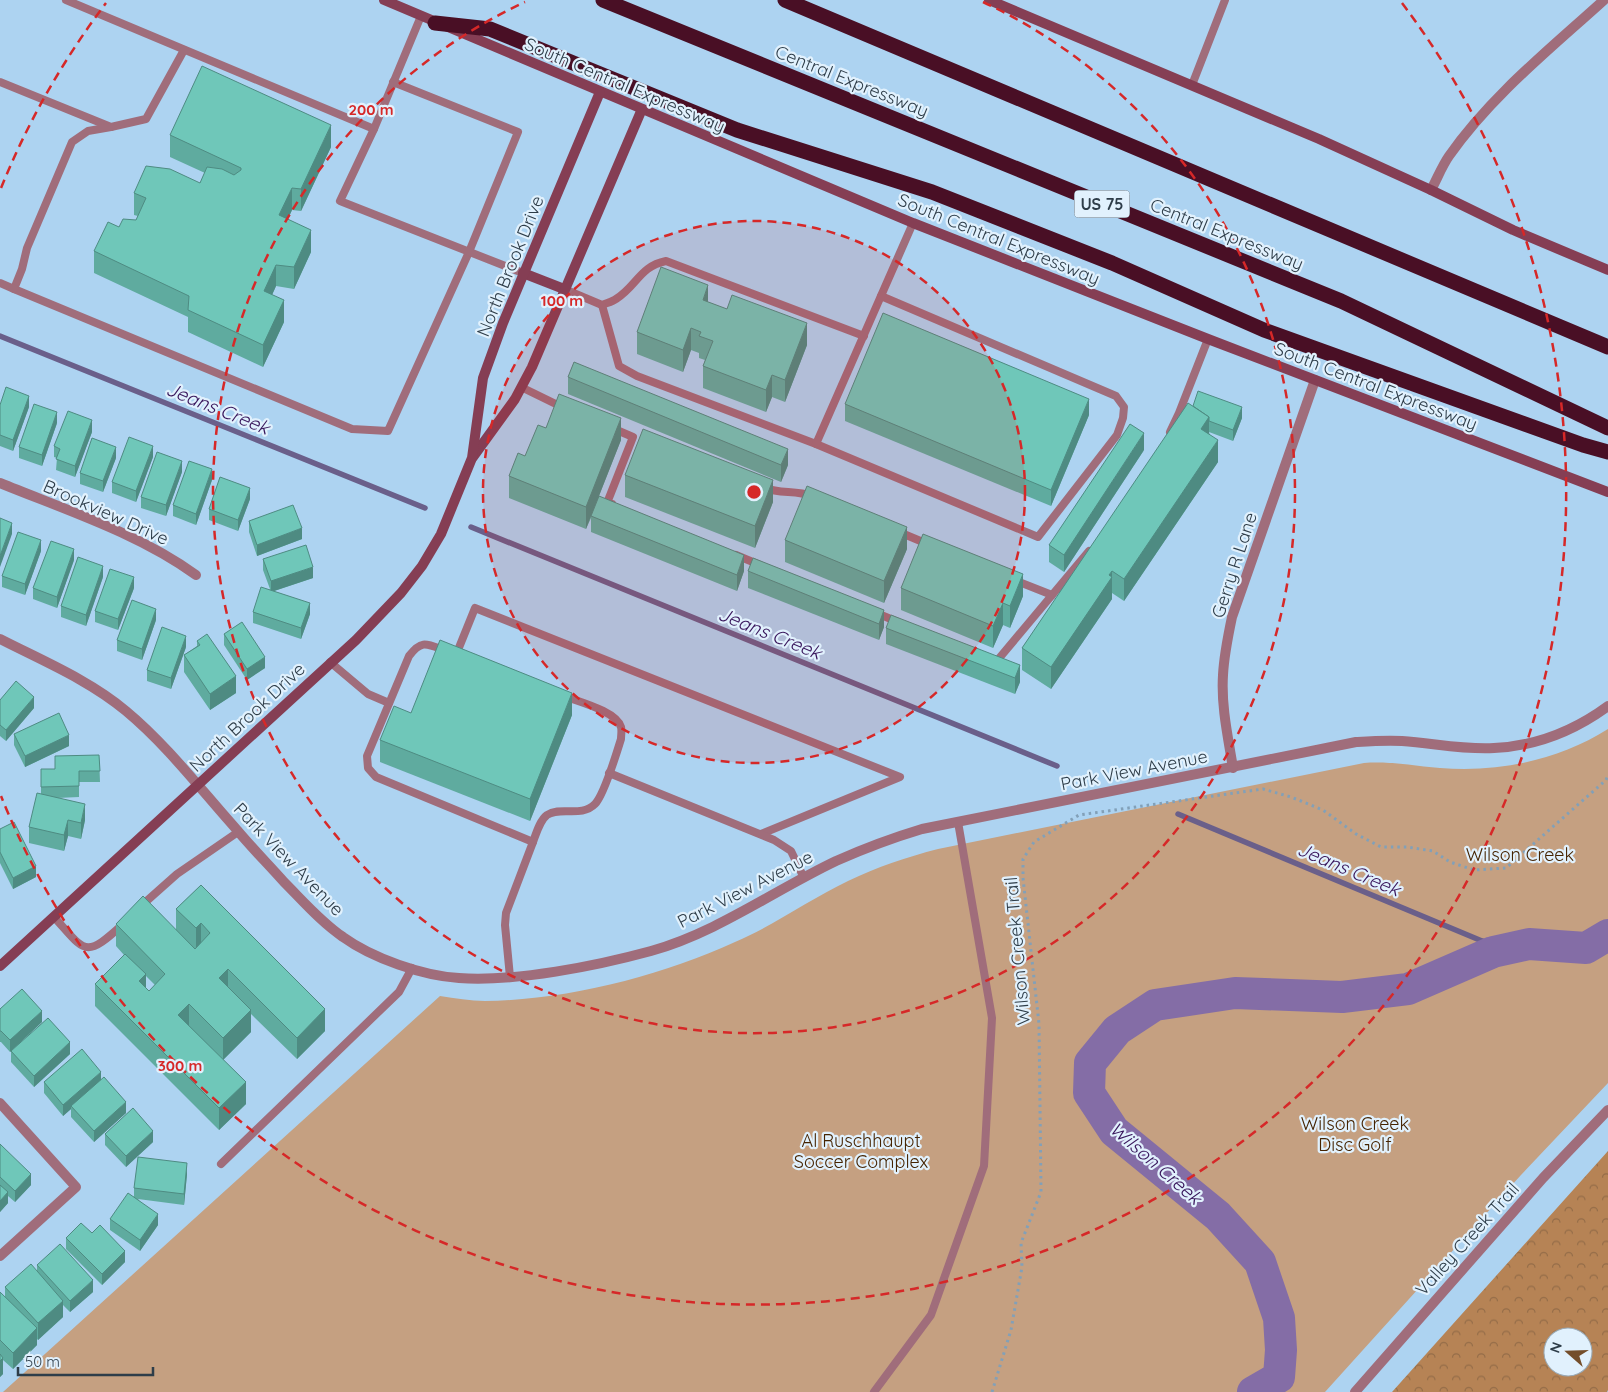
<svg xmlns="http://www.w3.org/2000/svg" width="1608" height="1392" font-family="Quicksand,sans-serif">
  <defs>
    <pattern id="forest-crowns" width="20" height="18" patternUnits="userSpaceOnUse" patternTransform="scale(1.25)"><rect width="20" height="18" fill="#b68355"/><path d="M2 6a3 3 0 1 1 6 0M12 15a3 3 0 1 1 6 0" fill="none" stroke="#946c48"/></pattern>
  </defs>
  <rect width="100%" height="100%" fill="#add3f1"/>
  <path fill="url(#forest-crowns)" fill-rule="evenodd" d="M1608,1151V1390L1607,1392H1392ZM1553,1337H1583V1367H1553Z"/>
  <path fill="#c5a081" d="M1608,729V1083L1521,1175L1325,1392H3L440,996C455,998 470,1001 485,1001C568,1000 660,976 735,942C775,925 810,899 848,881C877,867 907,857 938,849L1364,763C1390,761 1414,766 1440,768C1498,773 1559,760 1608,729Z"/>
  <g fill="none" stroke-linecap="round" stroke-linejoin="round">
    <g stroke="#6a5f8a" stroke-width="5.5">
      <path d="M0,336L425,508"/>
      <path d="M471,527L1057,766"/>
      <path d="M1178,814L1482,941L1510,948"/>
    </g>
    <path stroke="#846da6" stroke-width="32" d="M1253,1392L1279,1377L1281,1350L1279,1318L1260,1262L1218,1216L1114,1131L1089,1093L1090,1063L1117,1030L1155,1005L1235,993L1342,997L1408,989L1493,952L1529,944L1586,948L1608,935"/>
    <path stroke="#82a0b8" stroke-width="3" stroke-dasharray="2.5 4" stroke-linecap="butt" d="M992,1392L1011,1330L1022,1267L1021,1243L1041,1192L1039,1024L1023,878V859L1034,842L1079,815L1263,789L1291,797L1323,810L1356,834L1381,847H1407L1433,851L1450,862L1474,870L1506,868L1606,780L1608,775"/>
    <g stroke="#a06d7b" stroke-width="8">
      <path d="M66,0L374,129L421,16"/>
      <path d="M0,82L111,127L146,119L184,50"/>
      <path d="M1192,85L1225,0"/>
      <path d="M111,127L88,131L72,142L27,248L22,269L14,289L352,429L388,431L469,252L518,132L393,82"/>
      <path d="M374,129L340,201L523,273"/>
      <path d="M0,283L14,289"/>
      <path d="M564,289L602,305C606,303 612,302 616,299C636,287 640,266 666,261L864,336"/>
      <path d="M602,305L619,366L637,376L816,444L1038,537L1117,435L1123,418L1124,407L1116,396L881,296"/>
      <path d="M521,387L564,408"/>
      <path d="M1170,432L1179,413L1208,339"/>
      <path d="M816,444L913,223"/>
      <path d="M765,488C780,494 796,490 812,496"/>
      <path d="M612,504L607,503L633,437L612,428"/>
      <path d="M899,532L930,545"/>
      <path d="M736,555L760,565"/>
      <path d="M1014,580L1052,595"/>
      <path d="M874,612L898,622"/>
      <path d="M446,651C427,644 422,639 409,656L367,756L368,768L376,777L533,842L506,913L505,925L510,977"/>
      <path d="M456,655L475,608L900,777L761,834"/>
      <path d="M992,660L996,662L1089,551"/>
      <path d="M330,662L368,694L389,703"/>
      <path d="M609,773L774,840L791,851L804,878"/>
      <path d="M533,842C536,834 540,820 547,815C561,806 581,818 595,804C603,796 617,752 621,739C621,735 622,731 621,727C616,711 579,702 564,696"/>
      <path d="M141,906L177,874L238,832"/>
      <path d="M54,917C85,951 84,960 122,925"/>
      <path d="M221,1164L399,992L412,968"/>
      <path d="M874,1392L931,1315L984,1166L992,1018L958,822"/>
    </g>
    <g stroke="#a06d7b" stroke-width="10">
      <path d="M1431,190C1437,179 1442,166 1449,156C1491,96 1550,49 1604,0"/>
      <path d="M0,483C66,510 138,533 196,575"/>
      <path d="M0,639C43,661 89,680 126,711C167,745 202,791 237,830C252,848 268,864 284,882C303,901 321,922 343,937C372,958 423,976 459,978C516,982 596,966 651,951C718,932 773,891 836,861C863,849 892,838 922,829L1356,742C1372,741 1387,740 1402,741C1433,743 1464,750 1494,748C1536,746 1574,731 1608,706"/>
      <path d="M1233,768C1228,737 1221,706 1223,675C1224,655 1228,636 1232,617L1315,380"/>
      <path d="M0,1103L76,1187L0,1256"/>
      <path d="M1355,1392L1543,1178L1608,1110"/>
    </g>
    <g stroke="#853e54" stroke-width="10">
      <path d="M384,0L913,223L1208,339L1608,492"/>
      <path d="M989,0L1319,139L1431,190L1513,230L1608,270"/>
      <path d="M523,273L564,289"/>
      <path d="M473,457L515,399L532,367L642,109"/>
      <path d="M0,966L356,640L401,593L422,566L441,534L472,458L483,378L503,323L600,92"/>
    </g>
    <g stroke="#490f25" stroke-width="15">
      <path d="M603,0L1341,301L1608,428"/>
      <path d="M785,0L1608,347"/>
      <path d="M435,23L490,29L737,130L932,192L1112,263L1264,330L1583,445L1608,452"/>
    </g>
  </g>
  <g fill="#5fab9f" fill-rule="evenodd">
    <path d="M170,135L331,147L301,211L292,210L288,219L311,252L294,289L276,286L272,295L284,322L263,367L188,332V317L94,273V251L119,227L136,220L138,216L134,215V193L200,183L205,173L170,157Z"/>
    <path d="M708,302L807,345L785,402L772,397L766,412L703,388V366L705,360L699,358V353L691,350L683,372L637,354V332Z"/>
    <path d="M568,377L788,465L781,482L568,394Z"/>
    <path d="M845,404L1089,415L1051,506L845,421Z"/>
    <path d="M0,405L29,407L13,451L0,446Z"/>
    <path d="M1193,406L1242,418L1233,441L1209,432L1218,462L1124,601L1112,593V599L1051,689L1022,670V648Z"/>
    <path d="M57,423L42,466L19,458V447Z"/>
    <path d="M546,428L621,440L599,496L744,571L737,591L591,532V518L586,529L509,498V476L525,456Z"/>
    <path d="M92,432L75,477L56,470L57,458L54,457V446Z"/>
    <path d="M1144,450L1064,572L1049,562V545Z"/>
    <path d="M153,457L136,502L112,493V482Z"/>
    <path d="M116,458L103,492L80,484V473Z"/>
    <path d="M182,472L166,516L141,508V497Z"/>
    <path d="M625,475L773,502L755,548L625,497Z"/>
    <path d="M212,480L196,525L173,516V505Z"/>
    <path d="M250,499L238,531L209,520V509Z"/>
    <path d="M249,521L302,539L257,556L249,532Z"/>
    <path d="M785,540L907,549L884,603L785,562Z"/>
    <path d="M41,551L25,595L2,587V576Z"/>
    <path d="M263,559L313,578L274,591L310,614L301,639L253,623V612L270,589L263,570Z"/>
    <path d="M74,560L57,608L33,599V588Z"/>
    <path d="M748,571L884,610V627L879,640L748,588Z"/>
    <path d="M103,577L86,626L61,617V606Z"/>
    <path d="M134,588L118,630L95,622V611Z"/>
    <path d="M901,588L1023,596L1010,628L1003,625L993,648L901,610Z"/>
    <path d="M156,620L142,660L117,651V640Z"/>
    <path d="M886,628L1020,665V682L1015,694L886,644Z"/>
    <path d="M224,634L265,668L247,680L224,645Z"/>
    <path d="M197,641L236,693L210,710L184,672V655L197,646Z"/>
    <path d="M186,647L171,689L147,681V670Z"/>
    <path d="M0,700L34,708L6,741L0,736Z"/>
    <path d="M411,713L572,715L530,821L380,762V740Z"/>
    <path d="M14,734L69,746L25,767L14,745Z"/>
    <path d="M99,755L100,782H79V797L57,798L85,820L81,839L68,836L64,851L29,843V827L41,794V769H55Z"/>
    <path d="M0,829L36,877L13,889L0,863Z"/>
    <path d="M201,885L325,1031L297,1059L251,1014V1032L223,1060L246,1104L219,1130L95,1006V984L124,955L116,946V924L176,930V909ZM146,976L155,985L149,991L146,988Z"/>
    <path d="M0,1009L42,1022L10,1052L1,1042H0Z"/>
    <path d="M11,1051L70,1054L34,1087L11,1062Z"/>
    <path d="M101,1079L126,1113L94,1142L71,1117V1109L63,1116L44,1093V1082Z"/>
    <path d="M105,1134L153,1142L126,1167L105,1145Z"/>
    <path d="M0,1144L31,1185L15,1202L8,1196V1203L0,1212Z"/>
    <path d="M187,1174L184,1205L138,1199L158,1225L140,1251L110,1230V1219L134,1196V1188Z"/>
    <path d="M92,1233L125,1262L102,1285L66,1249V1238Z"/>
    <path d="M37,1265L93,1292L70,1312L63,1305V1317L38,1340L37,1339V1345L13,1369L3,1360V1374L0,1377V1292L5,1297V1287L37,1271Z"/>
  </g>
  <g fill="#4e8b82">
    <path d="M331,125V147L301,211V189Z"/>
    <path d="M292,188V210L279,237V215Z"/>
    <path d="M311,230V252L294,289V267Z"/>
    <path d="M276,265V286L264,313V291Z"/>
    <path d="M708,285V307L703,300Z"/>
    <path d="M284,300V322L263,367V345Z"/>
    <path d="M807,323V345L785,402V380Z"/>
    <path d="M691,328V350L683,372V350Z"/>
    <path d="M772,375V397L766,412V390Z"/>
    <path d="M29,396V407L13,451V440Z"/>
    <path d="M1089,399V415L1051,506V490Z"/>
    <path d="M1242,407V418L1233,441V430Z"/>
    <path d="M57,412V423L42,466V455Z"/>
    <path d="M1209,417V439L1201,429Z"/>
    <path d="M621,418V440L591,516L586,529V507Z"/>
    <path d="M92,420V432L75,477V466Z"/>
    <path d="M1144,433V450L1064,572V555Z"/>
    <path d="M1218,440V462L1124,601V579Z"/>
    <path d="M153,446V457L136,502V491Z"/>
    <path d="M116,447V458L103,492V481Z"/>
    <path d="M788,449V465L781,482V465Z"/>
    <path d="M182,461V472L166,516V505Z"/>
    <path d="M212,469V480L196,525V514Z"/>
    <path d="M773,480V502L755,548V526Z"/>
    <path d="M250,488V499L238,531V520Z"/>
    <path d="M12,523V534L0,567V556Z"/>
    <path d="M907,527V549L884,603V581Z"/>
    <path d="M302,528V539L257,556V545Z"/>
    <path d="M41,540V551L25,595V584Z"/>
    <path d="M74,549V560L57,608V597Z"/>
    <path d="M744,555V571L737,591V575Z"/>
    <path d="M103,566V577L86,626V615Z"/>
    <path d="M313,567V578L271,592V581Z"/>
    <path d="M1112,571V599L1051,689V667Z"/>
    <path d="M1023,574V596L1010,628V606Z"/>
    <path d="M134,577V588L118,630V619Z"/>
    <path d="M310,603V614L301,639V628Z"/>
    <path d="M1003,603V625L993,648V626Z"/>
    <path d="M156,609V620L142,660V649Z"/>
    <path d="M884,610V627L879,640V624Z"/>
    <path d="M186,636V647L171,689V678Z"/>
    <path d="M265,657V668L247,680V669Z"/>
    <path d="M1020,665V682L1015,694V678Z"/>
    <path d="M236,676V693L210,710V694Z"/>
    <path d="M572,693V715L530,821V799Z"/>
    <path d="M34,697V708L6,741V730Z"/>
    <path d="M69,735V746L25,767V756Z"/>
    <path d="M85,804V820L81,839V823Z"/>
    <path d="M68,820V836L64,851V835Z"/>
    <path d="M36,866V877L13,889V878Z"/>
    <path d="M201,923V945L196,950V928Z"/>
    <path d="M228,969V991L219,978Z"/>
    <path d="M146,974V996L139,981Z"/>
    <path d="M189,1004V1026L178,1015Z"/>
    <path d="M325,1009V1031L297,1059V1038Z"/>
    <path d="M251,1010V1032L223,1060V1038Z"/>
    <path d="M42,1011V1022L10,1052V1040Z"/>
    <path d="M70,1042V1054L34,1087V1076Z"/>
    <path d="M101,1072V1083L71,1106V1109L63,1116V1105Z"/>
    <path d="M246,1082V1104L219,1130V1108Z"/>
    <path d="M126,1102V1113L94,1142V1131Z"/>
    <path d="M153,1131V1142L126,1167V1156Z"/>
    <path d="M187,1163V1174L184,1205V1194Z"/>
    <path d="M31,1174V1185L15,1202V1191Z"/>
    <path d="M8,1192V1203L0,1212V1201Z"/>
    <path d="M158,1214V1225L140,1251V1240Z"/>
    <path d="M125,1251V1262L102,1285V1274Z"/>
    <path d="M93,1280V1292L70,1312V1301Z"/>
    <path d="M63,1301V1317L38,1340V1323Z"/>
    <path d="M37,1328V1345L13,1369V1353Z"/>
    <path d="M3,1358V1374L0,1377V1361Z"/>
  </g>
  <g fill="#6fc7b9" stroke="#4e8b82">
    <path d="M202,66L331,125L301,189L292,188L279,215L311,230L294,267L276,265L264,291L284,300L263,345L188,310L189,296L94,251L108,222L119,227L123,219L136,220L146,198L134,193L146,166L170,169L200,183L207,167L222,169L234,175L241,170V168L170,135Z"/>
    <path d="M661,267L708,285L703,300L727,309L732,295L807,323L785,380L772,375L766,390L703,366L713,341L699,336L701,332L691,328L683,350L637,332Z"/>
    <path d="M883,313L1089,399L1051,490L845,404Z"/>
    <path d="M574,362L788,449L781,465L568,377Z"/>
    <path d="M6,387L29,396L13,440L0,435V405Z"/>
    <path d="M1198,391L1242,407L1233,430L1209,421V417L1193,406Z"/>
    <path d="M559,394L621,418L586,507L509,476L518,453L525,456L538,425L546,428Z"/>
    <path d="M1188,403L1209,417L1201,429L1218,440L1124,579L1112,571L1109,575L1112,577L1051,667L1022,648Z"/>
    <path d="M34,404L57,412L42,455L19,447Z"/>
    <path d="M68,411L92,420L75,466L56,459L60,449L54,446Z"/>
    <path d="M1130,424L1144,433L1064,555L1049,545Z"/>
    <path d="M643,429L773,480L755,526L625,475Z"/>
    <path d="M129,437L153,446L136,491L112,482Z"/>
    <path d="M92,438L116,447L103,481L80,473Z"/>
    <path d="M157,452L182,461L166,505L141,497Z"/>
    <path d="M189,461L212,469L196,514L173,505Z"/>
    <path d="M220,477L250,488L238,520L209,509Z"/>
    <path d="M807,486L907,527L884,581L785,540Z"/>
    <path d="M599,496L744,555L737,575L591,516Z"/>
    <path d="M293,505L302,528L257,545L249,521Z"/>
    <path d="M0,518L12,523L0,556Z"/>
    <path d="M18,532L41,540L25,584L2,576Z"/>
    <path d="M923,534L1023,574L1010,606L1003,603L993,626L901,588Z"/>
    <path d="M51,541L74,549L57,597L33,588Z"/>
    <path d="M306,545L313,567L271,581L263,559Z"/>
    <path d="M78,557L103,566L86,615L61,606Z"/>
    <path d="M753,558L884,610L879,624L748,571Z"/>
    <path d="M110,569L134,577L118,619L95,611Z"/>
    <path d="M261,587L310,603L301,628L253,612Z"/>
    <path d="M132,600L156,609L142,649L117,640Z"/>
    <path d="M891,615L1020,665L1015,678L886,628Z"/>
    <path d="M242,622L265,657L247,669L224,634Z"/>
    <path d="M162,627L186,636L171,678L147,670Z"/>
    <path d="M207,634L236,676L210,694L184,655L200,645L197,641Z"/>
    <path d="M440,640L572,693L530,799L380,740L394,706L411,713Z"/>
    <path d="M16,681L34,697L6,730L0,725V700Z"/>
    <path d="M59,713L69,735L25,756L14,734Z"/>
    <path d="M99,755L100,771H79V786L41,787V769H55V756Z"/>
    <path d="M37,793L85,804L81,823L68,820L64,835L29,827Z"/>
    <path d="M14,822L36,866L13,878L0,852V829Z"/>
    <path d="M201,885L325,1009L297,1038L228,969L219,978L251,1010L223,1038L189,1004L178,1015L246,1082L219,1108L95,984L125,954L146,974L139,981L149,991L165,974L116,924L143,896L195,949L210,933L201,923L196,928L176,909Z"/>
    <path d="M22,989L42,1011L10,1040L1,1031H0V1009Z"/>
    <path d="M48,1018L70,1042L34,1076L11,1051Z"/>
    <path d="M82,1049L101,1072L63,1105L44,1082Z"/>
    <path d="M104,1077L126,1102L94,1131L71,1106Z"/>
    <path d="M133,1108L153,1131L126,1156L105,1134Z"/>
    <path d="M0,1144L31,1174L15,1191L0,1177Z"/>
    <path d="M138,1157L187,1163L184,1194L134,1188Z"/>
    <path d="M0,1185L8,1192L0,1201Z"/>
    <path d="M128,1193L158,1214L140,1240L110,1219Z"/>
    <path d="M81,1223L92,1233L100,1225L125,1251L102,1274L66,1238Z"/>
    <path d="M60,1244L93,1280L70,1301L37,1265Z"/>
    <path d="M31,1264L63,1301L38,1323L5,1287Z"/>
    <path d="M0,1292L37,1328L13,1353L0,1340Z"/>
    <path d="M0,1354L3,1358L0,1361Z"/>
  </g>
  <circle cx="754" cy="492" r="271" fill="#d62828" fill-opacity=".12"/>
  <g fill="none" stroke="#d62828" stroke-width="2.5" stroke-dasharray="9 6">
    <circle cx="754" cy="492" r="271"/>
    <path d="M983 2A541 541 0 1 1 525 2"/>
    <path d="M1 188A812 812 0 0 1 106 3M1402 3A812 812 0 1 1 1 796"/>
  </g>
  <g text-anchor="middle" dominant-baseline="central" stroke-width="4.5" stroke-linejoin="round" paint-order="stroke">
    <rect fill="#e1f1fd" stroke="#64737f" stroke-width="1" x="1074.5" y="190.5" width="55" height="27" rx="4"/>
    <g font-size="16" font-weight="bold" fill="#2e3d49">
      <text x="1102" y="204">US 75</text>
    </g>
    <g font-size="18" fill="#2e3d49" stroke="#e1f1fd">
      <text transform="translate(852 81) rotate(22)">Central Expressway</text>
      <text transform="translate(625 85) rotate(23)">South Central Expressway</text>
      <text transform="translate(1227 234) rotate(22)">Central Expressway</text>
      <text transform="translate(999 239) rotate(22)">South Central Expressway</text>
      <text transform="translate(510 266) rotate(-68)">North Brook Drive</text>
      <text transform="translate(1376 386) rotate(21)">South Central Expressway</text>
      <text transform="translate(106 512) rotate(24)">Brookview Drive</text>
      <text transform="translate(1234 565) rotate(-72)">Gerry R Lane</text>
      <text transform="translate(247 717) rotate(-43)">North Brook Drive</text>
      <text transform="translate(1134 770) rotate(-11)">Park View Avenue</text>
      <text transform="translate(289 859) rotate(46)">Park View Avenue</text>
      <text transform="translate(745 889) rotate(-27)">Park View Avenue</text>
      <text transform="translate(1017 951) rotate(-95)">Wilson Creek Trail</text>
      <text transform="translate(1467 1239) rotate(-48)">Valley Creek Trail</text>
    </g>
    <g font-size="18" fill="#452300" stroke="#e1f1fd">
      <text x="1520" y="854">Wilson Creek</text>
      <text x="1355" y="1123">Wilson Creek<tspan x="1355" dy="21">Disc Golf</tspan></text>
      <text x="861" y="1140">Al Ruschhaupt<tspan x="861" dy="21">Soccer Complex</tspan></text>
    </g>
    <g font-size="19" font-style="italic" fill="#38155b" stroke="#e1f1fd">
      <text transform="translate(218 408) rotate(22)">Jeans Creek</text>
      <text transform="translate(770 633) rotate(22)">Jeans Creek</text>
      <text transform="translate(1349 869) rotate(23)">Jeans Creek</text>
      <text transform="translate(1156 1163) rotate(41)">Wilson Creek</text>
    </g>
  </g>
  <circle cx="754" cy="492" r="8" fill="#d62828" stroke="#e1f1fd" stroke-width="2.5"/>
  <g font-size="15" text-anchor="middle" font-weight="bold" fill="#d62828" stroke="#e1f1fd" stroke-width="4.5" stroke-linejoin="round" paint-order="stroke">
    <text x="371" y="115">200 m</text>
    <text x="562" y="306">100 m</text>
    <text x="180" y="1071">300 m</text>
  </g>
  <g transform="translate(1568 1352) rotate(290)"><circle r="24" fill="#e1f1fd" stroke="#99a9b5"/>
  <path d="M0-4L9 19L0 12L-9 19Z" fill="#744e2b"/>
  <text y="-8" font-size="14" font-weight="bold" text-anchor="middle" fill="#2e3d49">N</text>
  </g>
  <path d="M18 1367v8h135v-8" fill="none" stroke="#2e3d49" stroke-width="2.5"/>
  <text x="25" y="1367" font-size="15" fill="#2e3d49" stroke="#e1f1fd" stroke-width="4" paint-order="stroke">50 m</text>
</svg>
